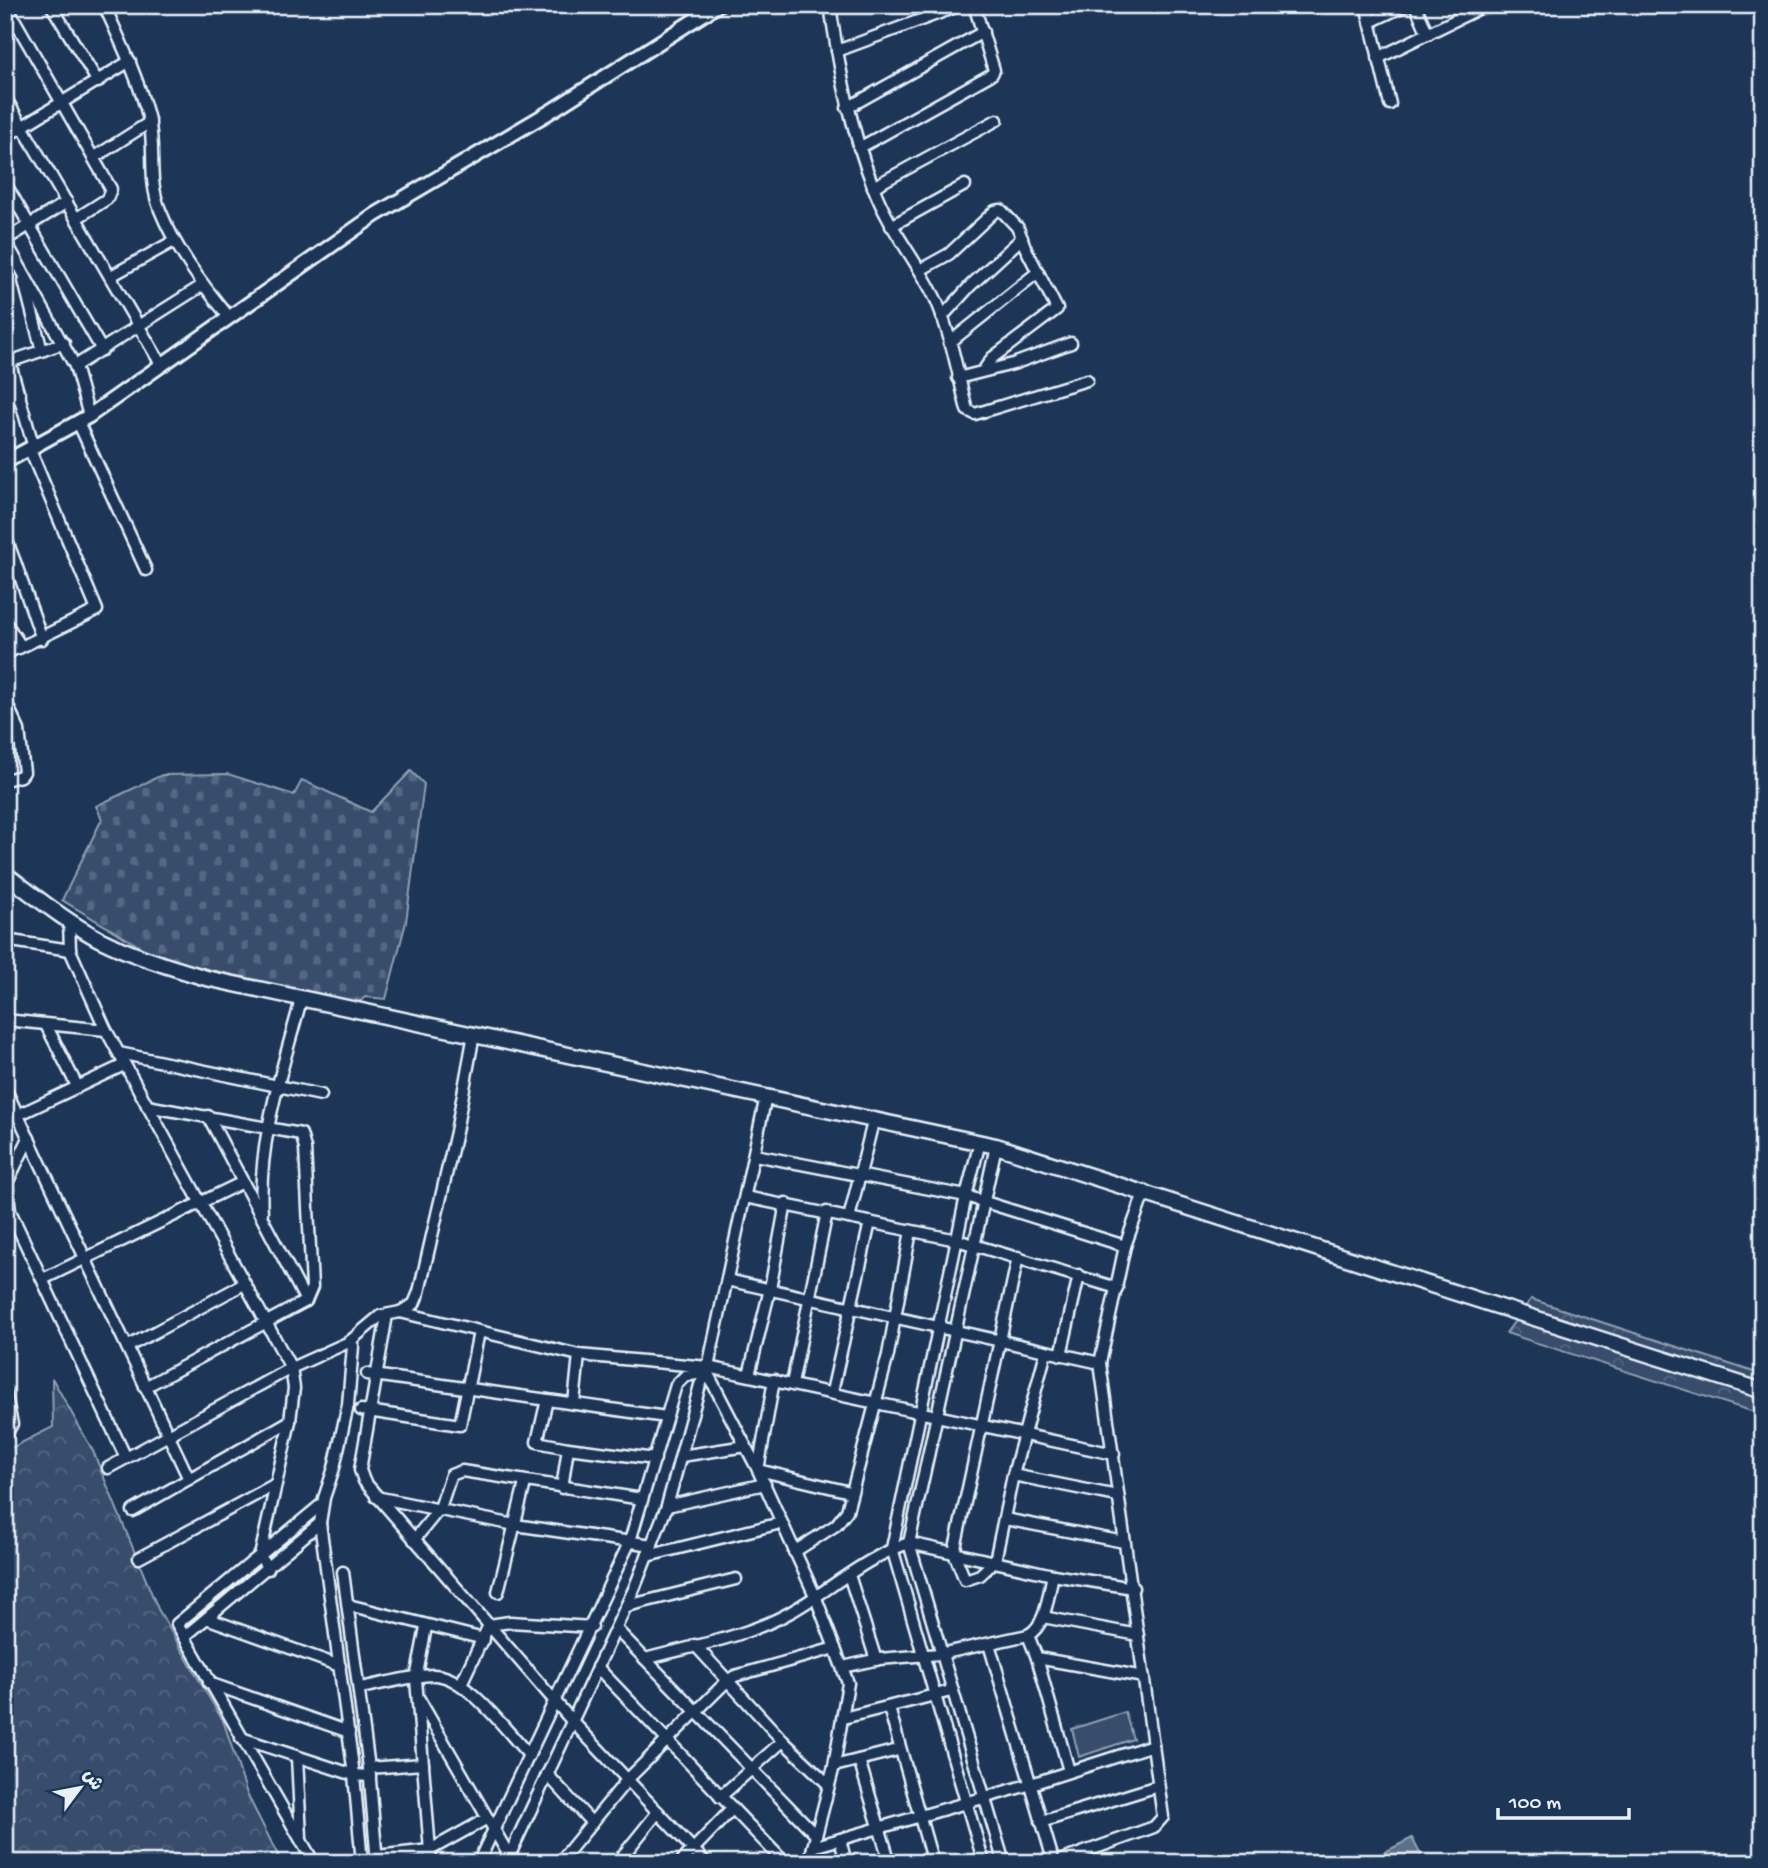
<svg xmlns="http://www.w3.org/2000/svg" width="1768" height="1868" font-family="'Gochi Hand','Playpen Sans Arabic',sans-serif">
  <defs>
    <pattern id="forest-crowns" width="20" height="18" patternUnits="userSpaceOnUse" patternTransform="scale(1.75)"><rect width="20" height="18" fill="#374d6c"/><path d="M2 6a3 3 0 1 1 6 0M12 15a3 3 0 1 1 6 0" fill="none" stroke="#546782"/></pattern>
    <pattern id="cemetery-stones" width="16" height="16" patternUnits="userSpaceOnUse" patternTransform="scale(1.75)"><rect width="16" height="16" fill="#374d6c"/><path d="M2 7V4a2 2 0 0 1 4 0v3zM10 15v-3a2 2 0 0 1 4 0v3z" fill="#546782"/></pattern>
    <pattern id="water-ripples" width="26" height="14" patternUnits="userSpaceOnUse" patternTransform="scale(1.75)"><rect width="26" height="14" fill="#5d7089"/><path d="M2 4q2-2 4 0t4 0M15 11q2-2 4 0t4 0" fill="none" stroke="#505a66"/></pattern>
  </defs>
  <rect width="100%" height="100%" fill="#1d3557"/>
  <filter id="ink" filterUnits="userSpaceOnUse"><feTurbulence type="fractalNoise" baseFrequency=".0143" numOctaves="2"/><feDisplacementMap in="SourceGraphic" scale="14" xChannelSelector="R" yChannelSelector="G"/><feConvolveMatrix kernelMatrix="1 2 1 2 8 2 1 2 1" color-interpolation-filters="sRGB"/></filter>
  <g filter="url(#ink)">
    <g fill="url(#forest-crowns)" stroke="#909fb2" stroke-width="2">
      <path d="M1531,1299L1763,1375V1415L1506,1333Z"/>
      <path d="M52,1378L93,1451L158,1609L224,1723L247,1794L282,1863H5V1451L53,1427Z"/>
    </g>
    <path fill="url(#cemetery-stones)" stroke="#909fb2" stroke-width="2" d="M411,771L424,784L406,922L386,999L365,997L358,1003L217,972L149,952L62,900L102,819L96,806L162,775L228,774L294,795L302,780L371,812Z"/>
    <path fill="#374d6c" stroke="#909fb2" stroke-width="2" d="M1125,1712L1133,1739L1079,1757L1072,1729Z"/>
    <path fill="url(#water-ripples)" stroke="#95a4b5" stroke-width="2" d="M1412,1838L1425,1863H1383L1379,1855Z"/>
    <g fill="none" stroke-linecap="round" stroke-linejoin="round">
      <defs>
        <g id="minor">
          <path d="M6,5L111,189L107,199L77,218"/>
          <path d="M51,5L98,82"/>
          <path d="M104,5C121,42 139,80 149,120C156,150 147,177 160,210C176,250 202,284 229,317"/>
          <path d="M830,5C839,68 850,127 873,186C889,230 918,261 937,302C951,336 958,374 967,410L975,414L1087,380"/>
          <path d="M1366,5L1390,104"/>
          <path d="M1415,5L1428,34"/>
          <path d="M1370,22L1406,5"/>
          <path d="M837,51L961,5"/>
          <path d="M1378,58L1486,5"/>
          <path d="M5,97L162,366"/>
          <path d="M847,108L983,32"/>
          <path d="M5,137L130,61"/>
          <path d="M859,148L992,74L994,70L974,5"/>
          <path d="M95,157L150,122"/>
          <path d="M5,183L102,350"/>
          <path d="M873,187L997,120"/>
          <path d="M891,226L965,185"/>
          <path d="M5,240L75,366L89,416"/>
          <path d="M5,240L67,202"/>
          <path d="M920,270L949,254L995,211L1001,210L1018,228L1025,247L1057,309L992,358L983,371"/>
          <path d="M111,276L174,241"/>
          <path d="M24,281L42,351"/>
          <path d="M942,317L971,285L1022,238"/>
          <path d="M949,343L1038,272"/>
          <path d="M5,346L34,448"/>
          <path d="M6,363L64,343"/>
          <path d="M75,366L203,285"/>
          <path d="M958,378L1013,364L1071,343"/>
          <path d="M5,401L20,395"/>
          <path d="M78,422L146,570"/>
          <path d="M5,441L10,459"/>
          <path d="M5,535L15,562L5,566"/>
          <path d="M15,562L42,639"/>
          <path d="M5,622L21,646L5,654"/>
          <path d="M19,648L97,610L30,450"/>
          <path d="M5,700L19,730L24,772L21,776L5,780"/>
          <path d="M69,921L70,950L106,1030L291,1368L294,1388L290,1421L260,1556L268,1569"/>
          <path d="M5,940L70,950"/>
          <path d="M5,1020L106,1030"/>
          <path d="M46,1025L77,1086"/>
          <path d="M119,1053L321,1095"/>
          <path d="M5,1088L189,1479"/>
          <path d="M18,1115L124,1065"/>
          <path d="M208,1116L306,1301"/>
          <path d="M29,1138L7,1183L10,1211L126,1458"/>
          <path d="M980,1142L966,1196L892,1548L984,1863"/>
          <path d="M996,1146L909,1543L1004,1863"/>
          <path d="M755,1155L966,1196L1125,1246"/>
          <path d="M745,1197L957,1240L1117,1288"/>
          <path d="M262,1213C257,1142 283,1068 301,1000"/>
          <path d="M849,1218L874,1118"/>
          <path d="M1018,1257L954,1553L965,1580L980,1575L995,1561L1013,1475L1046,1352"/>
          <path d="M43,1279L243,1182"/>
          <path d="M727,1280L1100,1363"/>
          <path d="M400,1312L414,1304L419,1292L456,1132L474,1034"/>
          <path d="M387,1315L360,1470L364,1481L572,1721L706,1863"/>
          <path d="M349,1342L380,1316L400,1312L579,1355L708,1367L1114,1454"/>
          <path d="M127,1347L244,1284"/>
          <path d="M1061,1355L1079,1275"/>
          <path d="M707,1372L758,1470L816,1598L848,1683L834,1766L809,1863"/>
          <path d="M367,1374L666,1417"/>
          <path d="M749,1375L770,1289L786,1203"/>
          <path d="M774,1380L758,1470L850,1492"/>
          <path d="M792,1384L827,1212"/>
          <path d="M145,1387L306,1301L312,1287L305,1148L301,1134L147,1106"/>
          <path d="M5,1392L12,1424L5,1436"/>
          <path d="M832,1392L870,1222"/>
          <path d="M547,1400L537,1442L568,1448"/>
          <path d="M574,1403L579,1355"/>
          <path d="M361,1410L460,1425L479,1332"/>
          <path d="M681,1456L746,1446"/>
          <path d="M108,1468L291,1368L349,1342L353,1346L348,1405L334,1468L324,1498L320,1523L354,1775L362,1863"/>
          <path d="M1013,1475L1117,1496"/>
          <path d="M562,1488L568,1448L655,1459"/>
          <path d="M376,1497L515,1525L652,1545"/>
          <path d="M667,1506L765,1484"/>
          <path d="M133,1511L290,1421"/>
          <path d="M1005,1519L1124,1542"/>
          <path d="M414,1540L440,1508L451,1475L462,1471L642,1499"/>
          <path d="M794,1552L836,1525L847,1511L888,1355L911,1231"/>
          <path d="M647,1556L781,1523"/>
          <path d="M139,1558L274,1485"/>
          <path d="M343,1572L369,1768L377,1863"/>
          <path d="M849,1575L876,1660"/>
          <path d="M498,1592L525,1483"/>
          <path d="M348,1605L484,1639"/>
          <path d="M627,1606L736,1579"/>
          <path d="M1043,1617L1138,1635"/>
          <path d="M209,1619L340,1666"/>
          <path d="M426,1627L416,1679L431,1863"/>
          <path d="M617,1630L816,1835"/>
          <path d="M1028,1635L1037,1658L1069,1771"/>
          <path d="M184,1637L320,1523"/>
          <path d="M989,1644L1054,1863"/>
          <path d="M695,1645L783,1741L829,1785"/>
          <path d="M1037,1658L1144,1677"/>
          <path d="M645,1659C693,1646 746,1637 789,1613C829,1591 865,1557 909,1543L1053,1575L1133,1588"/>
          <path d="M597,1667L785,1863"/>
          <path d="M843,1667L879,1659L940,1654L1028,1635C1047,1625 1048,1594 1053,1575"/>
          <path d="M209,1683L349,1732"/>
          <path d="M461,1684L489,1625L510,1622L592,1627"/>
          <path d="M360,1688C378,1685 419,1674 435,1675C467,1676 507,1732 529,1755"/>
          <path d="M419,1699L511,1859"/>
          <path d="M889,1708L933,1863"/>
          <path d="M843,1718L951,1691"/>
          <path d="M241,1738L354,1775L370,1776"/>
          <path d="M297,1757L301,1837"/>
          <path d="M859,1760L890,1863"/>
          <path d="M834,1766L898,1750"/>
          <path d="M369,1768L423,1764"/>
          <path d="M547,1774L592,1823"/>
          <path d="M720,1797L783,1741"/>
          <path d="M1041,1822L1158,1786"/>
          <path d="M840,1839L846,1863"/>
          <path d="M813,1847L1028,1785L1153,1745"/>
          <path d="M377,1856L430,1850L486,1819"/>
          <path d="M314,1863L177,1624L322,1504"/>
          <path d="M478,1863L630,1541L676,1385L685,1376L707,1372"/>
          <path d="M506,1863L634,1589L667,1506L700,1385L707,1372L766,1096"/>
          <path d="M559,1863L627,1780L727,1681L735,1676L835,1648"/>
          <path d="M617,1863L658,1812"/>
          <path d="M680,1863L732,1809"/>
          <path d="M1054,1863L1154,1827L1163,1817L1100,1363L1125,1246L1145,1191"/>
        </g>
        <path id="tertiary" d="M5,462L89,416L375,215L548,113L718,5"/>
        <path id="secondary" d="M5,874C36,897 65,921 99,939C133,956 170,967 206,978L996,1146L1763,1391"/>
      </defs>
      <use href="#minor" stroke="#e8f1f8" stroke-width="15"/>
      <use href="#tertiary" stroke="#e8f1f8" stroke-width="18"/>
      <use href="#secondary" stroke="#e8f1f8" stroke-width="19"/>
      <use href="#minor" stroke="#1d3557" stroke-width="10"/>
      <use href="#tertiary" stroke="#1d3557" stroke-width="12"/>
      <use href="#secondary" stroke="#1d3557" stroke-width="14"/>
    </g>
  </g>
  <rect width="1768" height="1868" fill="none" stroke="#1d3557" stroke-width="28"/>
  <rect x="14" y="14" width="1740" height="1840" fill="none" stroke="#e8f1f8" stroke-width="2.5" filter="url(#ink)"/>
  <g transform="translate(80 1788) rotate(58)" stroke="#1d3557" stroke-width="5" paint-order="stroke">
  <path d="M0-5L12 26L0 18L-12 26Z" fill="#e8f1f8"/>
  <text y="-10" font-size="19" font-weight="bold" text-anchor="middle" fill="#e8f1f8">ش</text>
  </g>
  <path d="M1498 1808v10h131v-10" fill="none" stroke="#e8f1f8" stroke-width="3.5"/>
  <text x="1509" y="1808" font-size="21" fill="#e8f1f8" stroke="#1d3557" stroke-width="5" paint-order="stroke">100 m</text>
</svg>
